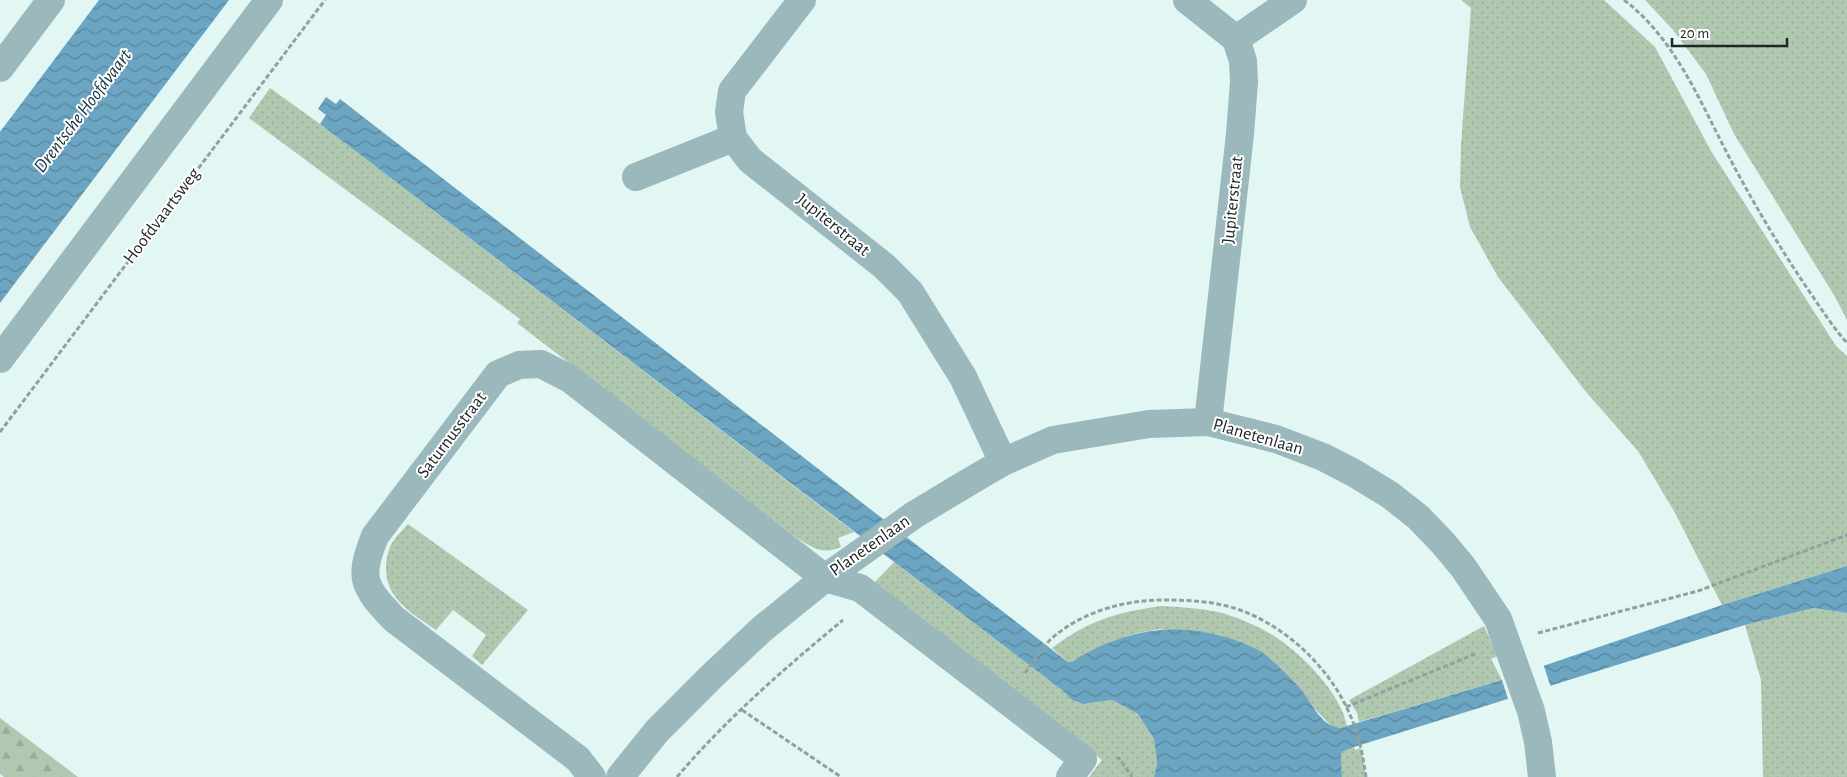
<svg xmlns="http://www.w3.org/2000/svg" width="1847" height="777" font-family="'Alegreya Sans',sans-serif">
  <defs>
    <pattern id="grass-dots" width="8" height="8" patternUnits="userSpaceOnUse" patternTransform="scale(1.25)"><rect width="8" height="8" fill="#b0c8af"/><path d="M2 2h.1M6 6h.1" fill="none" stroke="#97ac96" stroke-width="1.8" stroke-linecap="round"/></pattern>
    <pattern id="forest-firs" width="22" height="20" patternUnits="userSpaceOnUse" patternTransform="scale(1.25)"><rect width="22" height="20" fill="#b0c8af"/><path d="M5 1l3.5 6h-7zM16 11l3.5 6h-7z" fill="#97ac96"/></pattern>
    <pattern id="water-waves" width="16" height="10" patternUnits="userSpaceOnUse" patternTransform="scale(1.25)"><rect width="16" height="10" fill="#6ca5c1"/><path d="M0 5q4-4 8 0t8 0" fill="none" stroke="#58869d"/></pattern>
  </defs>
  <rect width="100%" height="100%" fill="#e2f6f4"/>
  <g fill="url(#grass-dots)">
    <path d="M1461,0H1604L1655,47L1711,151L1836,346L1847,356V566L1722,605L1674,511L1638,451L1586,392L1498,277L1470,227L1460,187L1461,145L1471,8Z"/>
    <path d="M1645,0H1847V320L1834,295L1734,134L1706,74L1673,30Z"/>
    <path d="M270,88L320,124L854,532L838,538L841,547C822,556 809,546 793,535L517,323L520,319L249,118Z"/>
    <path d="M408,524L528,610L482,665L472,656L486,635L453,610L436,630C413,614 385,599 386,567C386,560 388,551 391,545C395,537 403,530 408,524Z"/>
    <path d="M894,562L1062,690L1072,700L1083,704L1112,700L1138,714L1154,739L1157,763L1154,777H1089L1102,760L882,590L875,582Z"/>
    <path d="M1161,606C1180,607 1199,608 1218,612C1235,616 1263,628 1277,638C1304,656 1341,694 1347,726L1340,728L1332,727L1312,706L1300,689L1279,667L1161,629L1137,633L1112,641L1072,662H1068L1052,648C1090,620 1114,613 1161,606Z"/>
    <path d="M1814,608L1847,613V777H1763L1761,680L1745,625Z"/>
    <path d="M1484,626L1498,656L1491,659L1502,680L1359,722L1357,713L1349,700Z"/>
    <path d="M1354,747L1355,750L1361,748L1366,777H1342L1341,751Z"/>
  </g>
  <path fill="url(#forest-firs)" d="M0,718L78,777H4L0,774Z"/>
  <g fill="url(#water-waves)">
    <path d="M99,0H229L0,303V132Z"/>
    <path d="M326,97L336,104L340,99L1068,662H1072C1119,631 1171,621 1225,637C1236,640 1249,645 1260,651C1274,661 1287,674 1299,687C1311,701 1320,726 1340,728L1502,680L1722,605L1847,566V613L1814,608L1745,625L1354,747L1341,752L1342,777H1154L1157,763L1154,739L1138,714L1112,700L1083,704L1072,700L1062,690L320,124L326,115L318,109Z"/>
  </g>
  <path fill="#e2f6f4" d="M1543,663L1551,688L1509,702L1501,677Z"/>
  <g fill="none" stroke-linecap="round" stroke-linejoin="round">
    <g stroke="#92a19f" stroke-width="3" stroke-dasharray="5 2.5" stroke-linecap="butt">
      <path d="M1624,0C1674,38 1699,99 1727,153C1751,199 1778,245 1807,288C1820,307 1832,326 1847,343"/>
      <path d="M0,432L325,0"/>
      <path d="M1538,633L1698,591L1847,535"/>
      <path d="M1025,673C1033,662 1041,649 1050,640C1079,613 1123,600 1162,600C1188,600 1215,601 1240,610C1287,627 1331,669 1350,715C1359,734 1363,756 1366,777"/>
      <path d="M1346,707L1475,654"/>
      <path d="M742,710L841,777"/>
      <path d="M1116,758H1119L1132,777"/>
      <path d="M677,777C726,719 785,668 843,620"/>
    </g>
    <g stroke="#9bb8bd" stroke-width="28">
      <path d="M802,0L732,91L729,112L733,138L750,160L884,266L910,292L963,377L1003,462"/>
      <path d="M1187,0L1236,39L1243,61L1244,82L1240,134L1208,422"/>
      <path d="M1236,39L1293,0"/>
      <path d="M0,68L51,0"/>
      <path d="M636,177L733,138"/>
      <path d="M0,359L269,0"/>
      <path d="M592,777L578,759L394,619C363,586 358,579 375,536L498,374L519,365L541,364L570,379L825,578L860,588L1083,759L1070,777"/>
      <path d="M620,777L657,731L712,676L762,629L825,578L914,515L957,489L1003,462L1053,440L1149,424L1208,422L1276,439L1323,457L1354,473L1390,495L1418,517L1443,543L1463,567L1498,619L1531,711L1538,742L1542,777"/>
    </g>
  </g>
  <g text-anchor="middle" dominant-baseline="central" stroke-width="4" stroke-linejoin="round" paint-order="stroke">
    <g font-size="18" fill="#202726" stroke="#fff">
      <text transform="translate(1233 200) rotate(-84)">Jupiterstraat</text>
      <text transform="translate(162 216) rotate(-53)">Hoofdvaartsweg</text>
      <text transform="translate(833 225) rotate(39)">Jupiterstraat</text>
      <text transform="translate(452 435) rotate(-53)">Saturnusstraat</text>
      <text transform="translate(1258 437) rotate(16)">Planetenlaan</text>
      <text transform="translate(870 546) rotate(-35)">Planetenlaan</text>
    </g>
    <g font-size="19" font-style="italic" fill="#14303c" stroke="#fff">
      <text transform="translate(83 111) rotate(-53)">Drentsche Hoofdvaart</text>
    </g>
  </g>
  <path d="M1672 38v8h115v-8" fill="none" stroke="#202726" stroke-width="2.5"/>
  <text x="1680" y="38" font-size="15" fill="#202726" stroke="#ffffff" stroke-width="4" paint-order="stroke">20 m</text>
</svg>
